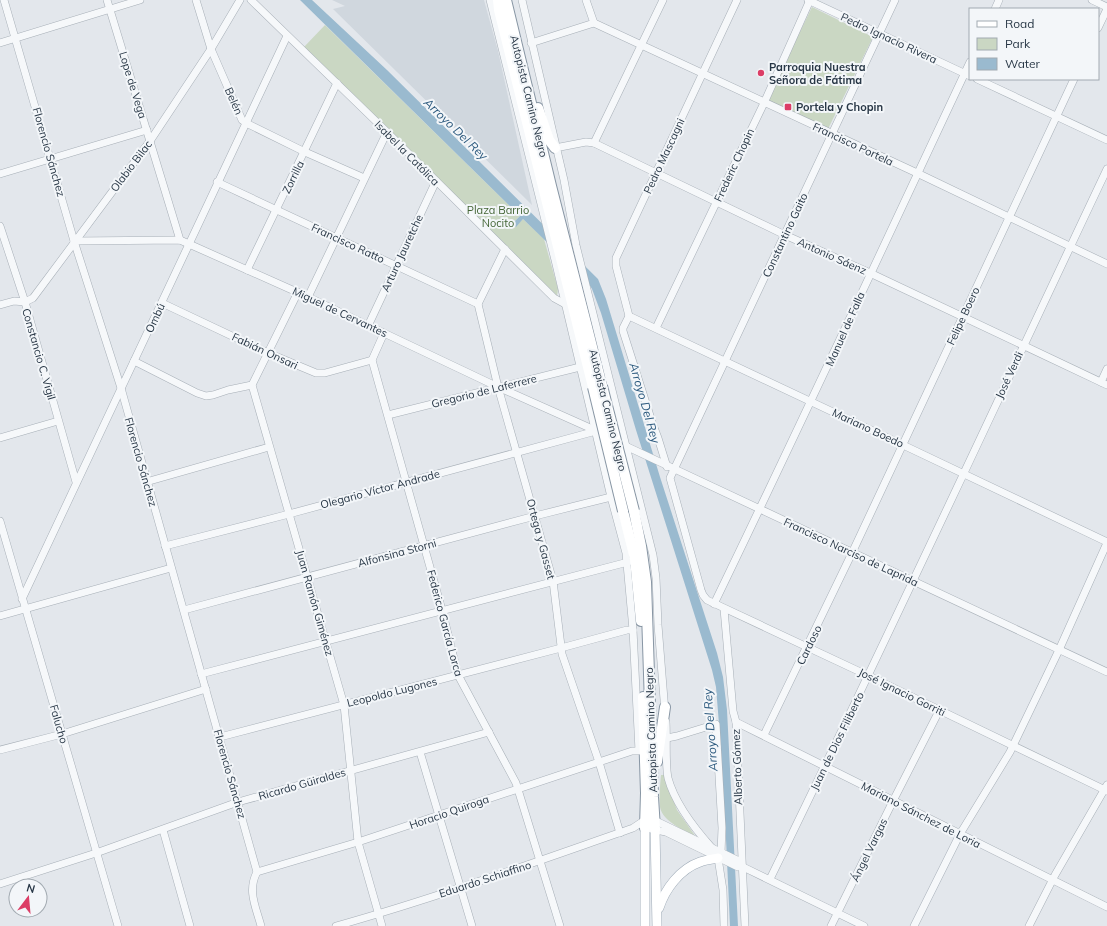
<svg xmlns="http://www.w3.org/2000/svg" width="1107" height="926" font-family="Mulish,sans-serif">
  <rect width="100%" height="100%" fill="#e3e7ec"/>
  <path fill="#d0d7de" d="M332,0H484L498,51L532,205L333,9L345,6Z"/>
  <g fill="#cad7c3">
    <path d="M812,7L873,37L828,129L767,100Z"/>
    <path d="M325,25L520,216L512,224L515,227L523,219L544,239L558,289L557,296L555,295L304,47Z"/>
    <path d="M661,775H664L677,810L696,837C685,831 662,821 660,807C659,797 660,785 661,775Z"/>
  </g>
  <path fill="#9abacf" d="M300,0H312L387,70L598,279L606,299L660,477L717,653L723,677L727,710L738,926H730L726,839L719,724L716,687L712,670L636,430L601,313L592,289L587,281L523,219L516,227L512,224L520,216Z"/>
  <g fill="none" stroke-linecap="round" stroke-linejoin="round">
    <defs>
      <g id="minor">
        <path d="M4,0L74,241L121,388L257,872C247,891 256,907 261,926"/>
        <path d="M107,0L180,240"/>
        <path d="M196,0L211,49L242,120L246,123L305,152L364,178"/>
        <path d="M251,0L387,132L554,298L565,304"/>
        <path d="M522,0L564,180L576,245L653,555L656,578L658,625L665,712"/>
        <path d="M586,0L594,23"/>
        <path d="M808,0L970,76"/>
        <path d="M895,0L670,478L701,590L703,595L707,600L869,676L1107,791"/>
        <path d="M1092,0L1107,7"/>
        <path d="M995,9L999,0"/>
        <path d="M1098,28L1107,9"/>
        <path d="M0,43L140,0"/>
        <path d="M531,43L594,23L917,173L1107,264"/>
        <path d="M977,79L1107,140"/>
        <path d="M594,143L663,0"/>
        <path d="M555,148L586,142L594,143L785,235L870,273L1107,385"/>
        <path d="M0,174L147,130"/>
        <path d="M217,182L478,304"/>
        <path d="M0,226L25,302L76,482"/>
        <path d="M74,241L180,240L308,297L498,387L599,432"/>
        <path d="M505,249L478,304L498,387L553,581L562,654L599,762L620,833"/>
        <path d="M247,270L337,83"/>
        <path d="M298,292L252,385L344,705L358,842L382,926"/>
        <path d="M308,297L387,132"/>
        <path d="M162,303L268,353L316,373H325L372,360"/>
        <path d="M0,305L14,301L25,302L33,298L150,141L211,49L240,0"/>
        <path d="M629,316L903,445L1107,542"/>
        <path d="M629,316L616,266V258L737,0"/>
        <path d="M629,316L623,328V331L653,425L658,438L667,467"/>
        <path d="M368,326L436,181"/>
        <path d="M656,328L764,103L810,0"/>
        <path d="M384,333L372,360L442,610L458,675L516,783L560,926"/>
        <path d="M134,361L197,393L206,396L213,395L228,390L252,385"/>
        <path d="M1101,382L1107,369"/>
        <path d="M388,415L580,367"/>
        <path d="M0,438L58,421"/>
        <path d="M615,441L1107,672"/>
        <path d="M146,482L269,447"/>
        <path d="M0,521L118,926"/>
        <path d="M165,546L289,514L596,431"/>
        <path d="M22,599L287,36"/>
        <path d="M714,604C801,424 885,243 970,62"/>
        <path d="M724,609L733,711L736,722L745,926"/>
        <path d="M184,610L535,516L611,497"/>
        <path d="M0,616L171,568"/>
        <path d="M201,674L628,562"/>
        <path d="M666,722C667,739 665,763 668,778C675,804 694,828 712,848"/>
        <path d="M736,722L1107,907"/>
        <path d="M764,735L852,553L1074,79"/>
        <path d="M220,737L561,648L627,630H633"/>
        <path d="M667,738L677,736L716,724L722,828L721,853"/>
        <path d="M0,750L62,734L206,689"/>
        <path d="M420,752L472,926"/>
        <path d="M651,829L666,832L738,867L741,866"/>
        <path d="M163,830L190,926"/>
        <path d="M718,858L723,890L724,926"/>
        <path d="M257,872L358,842L599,762L632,751H639L633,630L626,553L611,497L555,260L490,0"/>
        <path d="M770,879C885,644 995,406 1107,169"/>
        <path d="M0,884L96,853L238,802L489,732"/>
        <path d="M336,926C436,898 535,862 633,828L645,820H654L737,860L741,866L864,926"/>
        <path d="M831,926L893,801L939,711"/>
        <path d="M914,926L960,834L1010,752L1059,650L1107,543"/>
        <path d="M1029,926L1055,875L1107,785"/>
      </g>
      <g id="major">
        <path d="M655,829L657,926"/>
        <path d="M659,908C665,889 680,869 700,862C705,860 712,859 718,858"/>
        <path d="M645,926V828"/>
      </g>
      <g id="highway">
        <path d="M498,0L499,10L593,387"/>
        <path d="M506,0L551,186L602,386"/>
        <path d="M538,108L549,140L555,148"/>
        <path d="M623,511L635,559L641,621"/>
        <path d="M634,511L641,546L646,582L653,797L655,829"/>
        <path d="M643,697L646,793L645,828"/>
        <path d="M657,762L665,707"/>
      </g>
    </defs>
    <use href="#minor" stroke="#a7afb7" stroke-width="8"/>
    <use href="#major" stroke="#a1adb9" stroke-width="10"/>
    <use href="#highway" stroke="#8896a4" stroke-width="12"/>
    <use href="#minor" stroke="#f6f8fa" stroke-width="7"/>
    <use href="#major" stroke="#fff" stroke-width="9"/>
    <use href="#highway" stroke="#fff" stroke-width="10"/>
    <defs>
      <g id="highway-bridge">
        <path d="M602,386L634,511"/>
        <path d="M593,387L623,511"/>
      </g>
    </defs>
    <use href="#highway-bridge" stroke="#8896a4" stroke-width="12" stroke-linecap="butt"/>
    <use href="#highway-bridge" stroke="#fff" stroke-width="10"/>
  </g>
  <g fill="#dc3d66" stroke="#f3f6f9" stroke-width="1.5">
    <circle cx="761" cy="73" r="4"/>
    <rect x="784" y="103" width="8" height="8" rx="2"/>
  </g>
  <g text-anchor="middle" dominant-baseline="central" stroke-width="4" stroke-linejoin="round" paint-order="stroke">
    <g font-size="11" fill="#283746" stroke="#f3f6f9">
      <text transform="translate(889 38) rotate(25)">Pedro Ignacio Rivera</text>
      <text transform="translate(133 85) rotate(73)">Lope de Vega</text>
      <text transform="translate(529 96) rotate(76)">Autopista Camino Negro</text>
      <text transform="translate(234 101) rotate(66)">Belén</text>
      <text transform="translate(853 144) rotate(25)">Francisco Portela</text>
      <text transform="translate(49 152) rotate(74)">Florencio Sánchez</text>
      <text transform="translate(407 153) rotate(45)">Isabel la Católica</text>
      <text transform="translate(664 156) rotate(-65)">Pedro Mascagni</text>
      <text transform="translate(734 165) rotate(-65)">Frederic Chopin</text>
      <text transform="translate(131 166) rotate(-53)">Olabio Bilac</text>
      <text transform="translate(293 177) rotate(-64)">Zorrilla</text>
      <text transform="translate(785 235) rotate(-65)">Constantino Gaito</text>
      <text transform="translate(348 243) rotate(25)">Francisco Ratto</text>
      <text transform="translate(402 253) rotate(-65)">Arturo Jauretche</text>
      <text transform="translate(832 256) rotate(24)">Antonio Sáenz</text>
      <text transform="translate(340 312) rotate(25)">Miguel de Cervantes</text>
      <text transform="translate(963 316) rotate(-65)">Felipe Boero</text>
      <text transform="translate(155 318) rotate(-65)">Ombú</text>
      <text transform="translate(845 329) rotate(-66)">Manuel de Falla</text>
      <text transform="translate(265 351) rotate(25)">Fabián Onsari</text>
      <text transform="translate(39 354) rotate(74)">Constancio C. Vigil</text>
      <text transform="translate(1009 375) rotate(-65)">José Verdi</text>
      <text transform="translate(484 391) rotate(-14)">Gregorio de Laferrere</text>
      <text transform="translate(608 410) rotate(76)">Autopista Camino Negro</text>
      <text transform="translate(868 428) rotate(25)">Mariano Boedo</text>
      <text transform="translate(141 462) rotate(74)">Florencio Sánchez</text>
      <text transform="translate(380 489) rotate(-15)">Olegario Víctor Andrade</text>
      <text transform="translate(541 539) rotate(75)">Ortega y Gasset</text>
      <text transform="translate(851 552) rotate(25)">Francisco Narciso de Laprida</text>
      <text transform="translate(397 553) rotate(-15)">Alfonsina Storni</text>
      <text transform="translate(315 603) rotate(74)">Juan Ramón Giménez</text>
      <text transform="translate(445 623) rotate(75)">Federico García Lorca</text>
      <text transform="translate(809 645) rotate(-64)">Cardoso</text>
      <text transform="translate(392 692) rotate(-14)">Leopoldo Lugones</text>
      <text transform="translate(902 692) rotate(26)">José Ignacio Gorriti</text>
      <text transform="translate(59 724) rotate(74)">Falucho</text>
      <text transform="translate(651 730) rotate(-92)">Autopista Camino Negro</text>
      <text transform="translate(837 741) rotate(-64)">Juan de Dios Filiberto</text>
      <text transform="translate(737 767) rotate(-92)">Alberto Gómez</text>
      <text transform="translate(230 774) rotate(74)">Florencio Sánchez</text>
      <text transform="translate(302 784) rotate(-16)">Ricardo Güiraldes</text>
      <text transform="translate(449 812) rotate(-19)">Horacio Quiroga</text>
      <text transform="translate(921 815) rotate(27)">Mariano Sánchez de Loria</text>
      <text transform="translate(869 850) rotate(-64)">Ángel Vargas</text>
      <text transform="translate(485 879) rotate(-18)">Eduardo Schiaffino</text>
    </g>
    <g font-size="11" font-weight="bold" fill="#283746" stroke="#f3f6f9" text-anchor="start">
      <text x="769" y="67">Parroquia Nuestra<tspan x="769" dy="13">Señora de Fátima</tspan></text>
      <text x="796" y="107">Portela y Chopin</text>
    </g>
    <g font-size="11" fill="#426434" stroke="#f3f6f9">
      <text x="498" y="210">Plaza Barrio<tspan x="498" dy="13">Nocito</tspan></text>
    </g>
    <g font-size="12" font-style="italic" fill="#2e5b7f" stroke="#f3f6f9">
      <text transform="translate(456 129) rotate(44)">Arroyo Del Rey</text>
      <text transform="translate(645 403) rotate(74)">Arroyo Del Rey</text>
      <text transform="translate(710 730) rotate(-94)">Arroyo Del Rey</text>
    </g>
  </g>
  <rect x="969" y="8" width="130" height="72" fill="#f3f6f9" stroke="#a2aab1"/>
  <rect x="977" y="21" width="20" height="6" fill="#ffffff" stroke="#a2aab1"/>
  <text x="1005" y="28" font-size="12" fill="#283746">Road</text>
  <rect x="977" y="38" width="20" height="12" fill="#cad7c3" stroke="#a2aab1"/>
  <text x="1005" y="48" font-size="12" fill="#283746">Park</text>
  <rect x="977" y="58" width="20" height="12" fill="#9abacf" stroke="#a2aab1"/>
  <text x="1005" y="68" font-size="12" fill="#283746">Water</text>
  <g transform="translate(28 898) rotate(16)"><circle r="19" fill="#f3f6f9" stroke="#a2aab1"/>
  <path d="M0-3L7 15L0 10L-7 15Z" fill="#dc3d66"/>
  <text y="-6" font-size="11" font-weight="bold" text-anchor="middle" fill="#283746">N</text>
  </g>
</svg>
